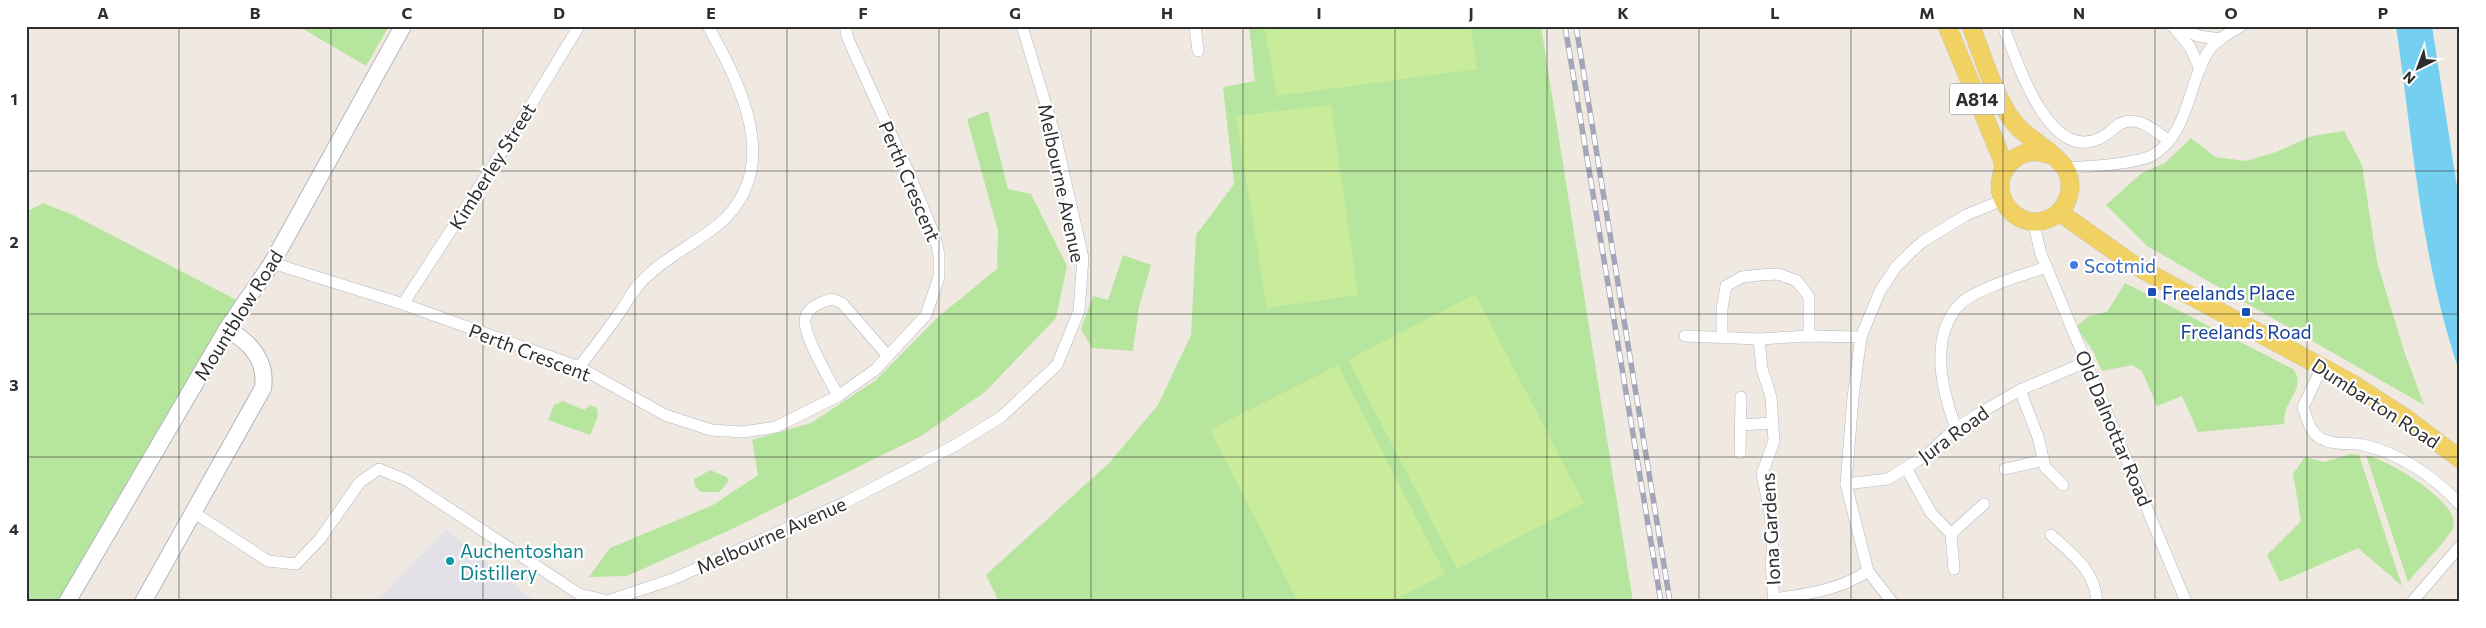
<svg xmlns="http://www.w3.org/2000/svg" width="2486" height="628" font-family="Commissioner,sans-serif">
  <rect width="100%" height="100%" fill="#efe9e1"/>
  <path fill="#e3e1e8" d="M446,529L525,594L538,602H376Z"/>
  <g fill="#b6e59e">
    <path d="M298,26H389L366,66Z"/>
    <path d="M1249,26H1541L1633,602H999L986,575L1109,463L1158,405L1191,335L1196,235L1234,184L1223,87L1255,81Z"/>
    <path d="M988,111L1008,189L1031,194L1067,266L1056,318L985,392L921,436L732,529L627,576L589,577L610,548L713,505L758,475L752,440L811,423L876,380L938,317L997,269L998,231L967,119Z"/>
    <path d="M2344,131L2362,165L2377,262L2404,351L2424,405L2147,246L2106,205L2142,173L2165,163L2191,138L2215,157L2246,161L2276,152L2312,136Z"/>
    <path d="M43,203L73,215L244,304L67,602H26V212Z"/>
    <path d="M1123,255L1151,265L1139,307L1133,351L1092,348L1081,329L1093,296L1108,300Z"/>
    <path d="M2125,283L2293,369C2304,383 2293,394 2287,407C2285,412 2284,418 2284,424L2198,432L2182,396L2157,406L2142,371L2132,365L2102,371L2093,351L2076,327L2089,316L2107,312Z"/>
    <path d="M563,401L584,410L590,405L597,408L598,416L590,435L548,420L554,405Z"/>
    <path d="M2351,454L2359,455L2402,586L2358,548L2280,582L2267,555L2301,521L2293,474L2305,457L2324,462Z"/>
    <path d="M2366,455C2386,459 2463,503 2453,528C2447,541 2418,569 2408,582Z"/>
    <path d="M710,470L727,477L728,482L719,492H701L695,486L694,479Z"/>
  </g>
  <g fill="#c9ec9a">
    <path d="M1264,26H1470L1477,69L1277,96Z"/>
    <path d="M1331,105L1358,295L1267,308L1236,116Z"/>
    <path d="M1475,294L1584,503L1457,569L1348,360Z"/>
    <path d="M1338,365L1445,574L1390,602H1298L1210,430Z"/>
  </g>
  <path fill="#75cff0" d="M2396,26H2432L2460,206V373C2421,262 2413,142 2396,26Z"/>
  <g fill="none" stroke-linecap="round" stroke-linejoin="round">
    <defs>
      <g id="street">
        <path d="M1195,26L1198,51"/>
        <path d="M2003,26C2017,59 2047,161 2098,139C2106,136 2112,129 2120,124C2137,114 2155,131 2168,140"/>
        <path d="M2172,26L2199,36L2220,39"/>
        <path d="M2175,29L2190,47L2200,69"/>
        <path d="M2065,168C2085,167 2137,164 2153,155C2189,134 2188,83 2208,52C2216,40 2229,33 2241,26"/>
        <path d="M2033,221L2041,254L2186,602"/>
        <path d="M272,263L403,304L579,367L665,415L711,430L743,432L776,427L838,396L875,370L926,315L939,277V255L935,237L911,178L848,39L845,26"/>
        <path d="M403,304L514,133L579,26"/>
        <path d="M1685,336L1759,339L1809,336L1861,337"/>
        <path d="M1722,337V308L1726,286L1742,277L1760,275L1778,274L1797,281L1809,297V336"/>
        <path d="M1759,339L1762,369L1771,397L1774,441L1762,474L1769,507L1773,540L1771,564L1774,602"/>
        <path d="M579,367C593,349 607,331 620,312C627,302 633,290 642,281C664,258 695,244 719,224C784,168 741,86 708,26"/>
        <path d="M2322,367L2303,407C2307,418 2310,434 2322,439C2335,446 2349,442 2363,445C2399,453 2436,477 2460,505"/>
        <path d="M2020,390L2038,437L2045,467L2063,485"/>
        <path d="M838,396C831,381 799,331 806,316C810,306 822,302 832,299L842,303L888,356"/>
        <path d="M1740,425L1773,423"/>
        <path d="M1956,428C1942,391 1929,338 1959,305C1974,289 2026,274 2047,267"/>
        <path d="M1740,453L1741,397"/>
        <path d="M1906,468L1931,513L1951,534L1954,569"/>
        <path d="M2005,469L2044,460"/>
        <path d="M1846,484L1888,479L1929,453L1956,428L1985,410L2020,390L2086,362"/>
        <path d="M193,512L268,561L296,564L320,539L360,482L379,469L406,480L579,594L608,601L673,579L846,502L954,446L1001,417L1057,365L1079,311L1083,258L1055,135L1022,26"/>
        <path d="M1951,534L1984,504"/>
        <path d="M2051,535C2073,555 2095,570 2097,602"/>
        <path d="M1774,599C1807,594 1840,590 1868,571"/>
        <path d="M1892,602L1868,571L1846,484L1853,397L1861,337L1880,291L1896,267L1910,253L1922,242L1966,215L2003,200"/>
        <path d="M2412,602L2460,546"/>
      </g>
      <g id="secondary">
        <path d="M67,602L227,329L272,263L403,26"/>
        <path d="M143,602L263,388C267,360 250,342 227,329"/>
      </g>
      <g id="primary">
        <path d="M1947,26L2002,159C2005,168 2001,175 2000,185C2000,202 2012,217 2028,221C2038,223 2049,220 2057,214C2072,201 2075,178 2061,163C2045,145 2021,136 2008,114C1992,88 1982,55 1971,26"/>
        <path d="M2003,173C2013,154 2031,147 2050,155"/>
        <path d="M2059,212L2134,265L2353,384L2407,419L2460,459"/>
      </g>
    </defs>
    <use href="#street" stroke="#b4b7c1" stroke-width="12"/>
    <use href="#secondary" stroke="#b4b7c1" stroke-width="18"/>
    <use href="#primary" stroke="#c9c9c9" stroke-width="19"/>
    <use href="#street" stroke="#fff" stroke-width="11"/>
    <use href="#secondary" stroke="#fff" stroke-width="16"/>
    <use href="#primary" stroke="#f2d163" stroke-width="18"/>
    <defs>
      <g id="rail">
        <path d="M1565,26L1661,602"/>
        <path d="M1576,26L1670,602"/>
      </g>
    </defs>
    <use href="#rail" stroke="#a3a6b8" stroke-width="5.5"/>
    <use href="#rail" stroke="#fff" stroke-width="4" stroke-dasharray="11" stroke-linecap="butt"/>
  </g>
  <path fill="none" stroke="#2e2e2e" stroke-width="1" stroke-opacity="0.55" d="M179,26V602M331,26V602M483,26V602M635,26V602M787,26V602M939,26V602M1091,26V602M1243,26V602M1395,26V602M1547,26V602M1699,26V602M1851,26V602M2003,26V602M2155,26V602M2307,26V602M26,171H2460M26,314H2460M26,457H2460"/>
  <circle fill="#3f7fe0" stroke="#fff" stroke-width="2" cx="2074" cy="265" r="5"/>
  <g fill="#1a4fb4" stroke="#fff" stroke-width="2">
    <rect x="2147" y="287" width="10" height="10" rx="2.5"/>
    <rect x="2241" y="307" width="10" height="10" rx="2.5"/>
  </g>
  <circle fill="#0f9aa8" stroke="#fff" stroke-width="2" cx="450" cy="561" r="5"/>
  <g text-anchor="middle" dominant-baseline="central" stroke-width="4.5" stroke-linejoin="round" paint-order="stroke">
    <rect fill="#fff" stroke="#6d6d6d" stroke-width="1" x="1949.5" y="83.5" width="55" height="31" rx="4"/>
    <g font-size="18" font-weight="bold" fill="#2e2e2e">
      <text x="1977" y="99">A814</text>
    </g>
    <g font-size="19" fill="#2e2e2e" stroke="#fff">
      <text transform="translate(492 166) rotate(-58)">Kimberley Street</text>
      <text transform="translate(910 181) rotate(67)">Perth Crescent</text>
      <text transform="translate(1062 183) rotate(78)">Melbourne Avenue</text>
      <text transform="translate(238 315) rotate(-58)">Mountblow Road</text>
      <text transform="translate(530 352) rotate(21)">Perth Crescent</text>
      <text transform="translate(2376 403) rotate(33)">Dumbarton Road</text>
      <text transform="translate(2114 428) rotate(67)">Old Dalnottar Road</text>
      <text transform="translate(1953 434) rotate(-36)">Jura Road</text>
      <text transform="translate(1770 529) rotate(-93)">Iona Gardens</text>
      <text transform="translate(771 535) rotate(-24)">Melbourne Avenue</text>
    </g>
    <g font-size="19" fill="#366cbe" stroke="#fff" text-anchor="start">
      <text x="2084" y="265">Scotmid</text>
    </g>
    <g font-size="19" fill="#164399" stroke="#fff" text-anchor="start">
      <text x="2162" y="292">Freelands Place</text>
      <text x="2246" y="331" text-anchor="middle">Freelands Road</text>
    </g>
    <g font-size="19" fill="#0d838f" stroke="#fff" text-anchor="start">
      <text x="460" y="550">Auchentoshan<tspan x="460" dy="22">Distillery</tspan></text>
    </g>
  </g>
  <rect width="2486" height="628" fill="none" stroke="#ffffff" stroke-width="55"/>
  <g transform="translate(2418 68) rotate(222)" stroke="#ffffff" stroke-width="4" paint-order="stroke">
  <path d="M0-4L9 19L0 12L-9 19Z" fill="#2e2e2e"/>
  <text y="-8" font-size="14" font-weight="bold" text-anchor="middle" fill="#2e2e2e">N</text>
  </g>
  <rect x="28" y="28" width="2430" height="572" fill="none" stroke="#2e2e2e" stroke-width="2"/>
  <g font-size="16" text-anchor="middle" font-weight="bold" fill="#2e2e2e">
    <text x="103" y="19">A</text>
    <text x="255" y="19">B</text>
    <text x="407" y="19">C</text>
    <text x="559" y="19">D</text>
    <text x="711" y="19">E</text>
    <text x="863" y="19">F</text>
    <text x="1015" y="19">G</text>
    <text x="1167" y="19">H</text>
    <text x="1319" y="19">I</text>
    <text x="1471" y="19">J</text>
    <text x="1623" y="19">K</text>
    <text x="1775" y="19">L</text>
    <text x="1927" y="19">M</text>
    <text x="2079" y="19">N</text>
    <text x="2231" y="19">O</text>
    <text x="2383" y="19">P</text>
    <text x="14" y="105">1</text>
    <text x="14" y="248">2</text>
    <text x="14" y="391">3</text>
    <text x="14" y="535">4</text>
  </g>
</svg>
